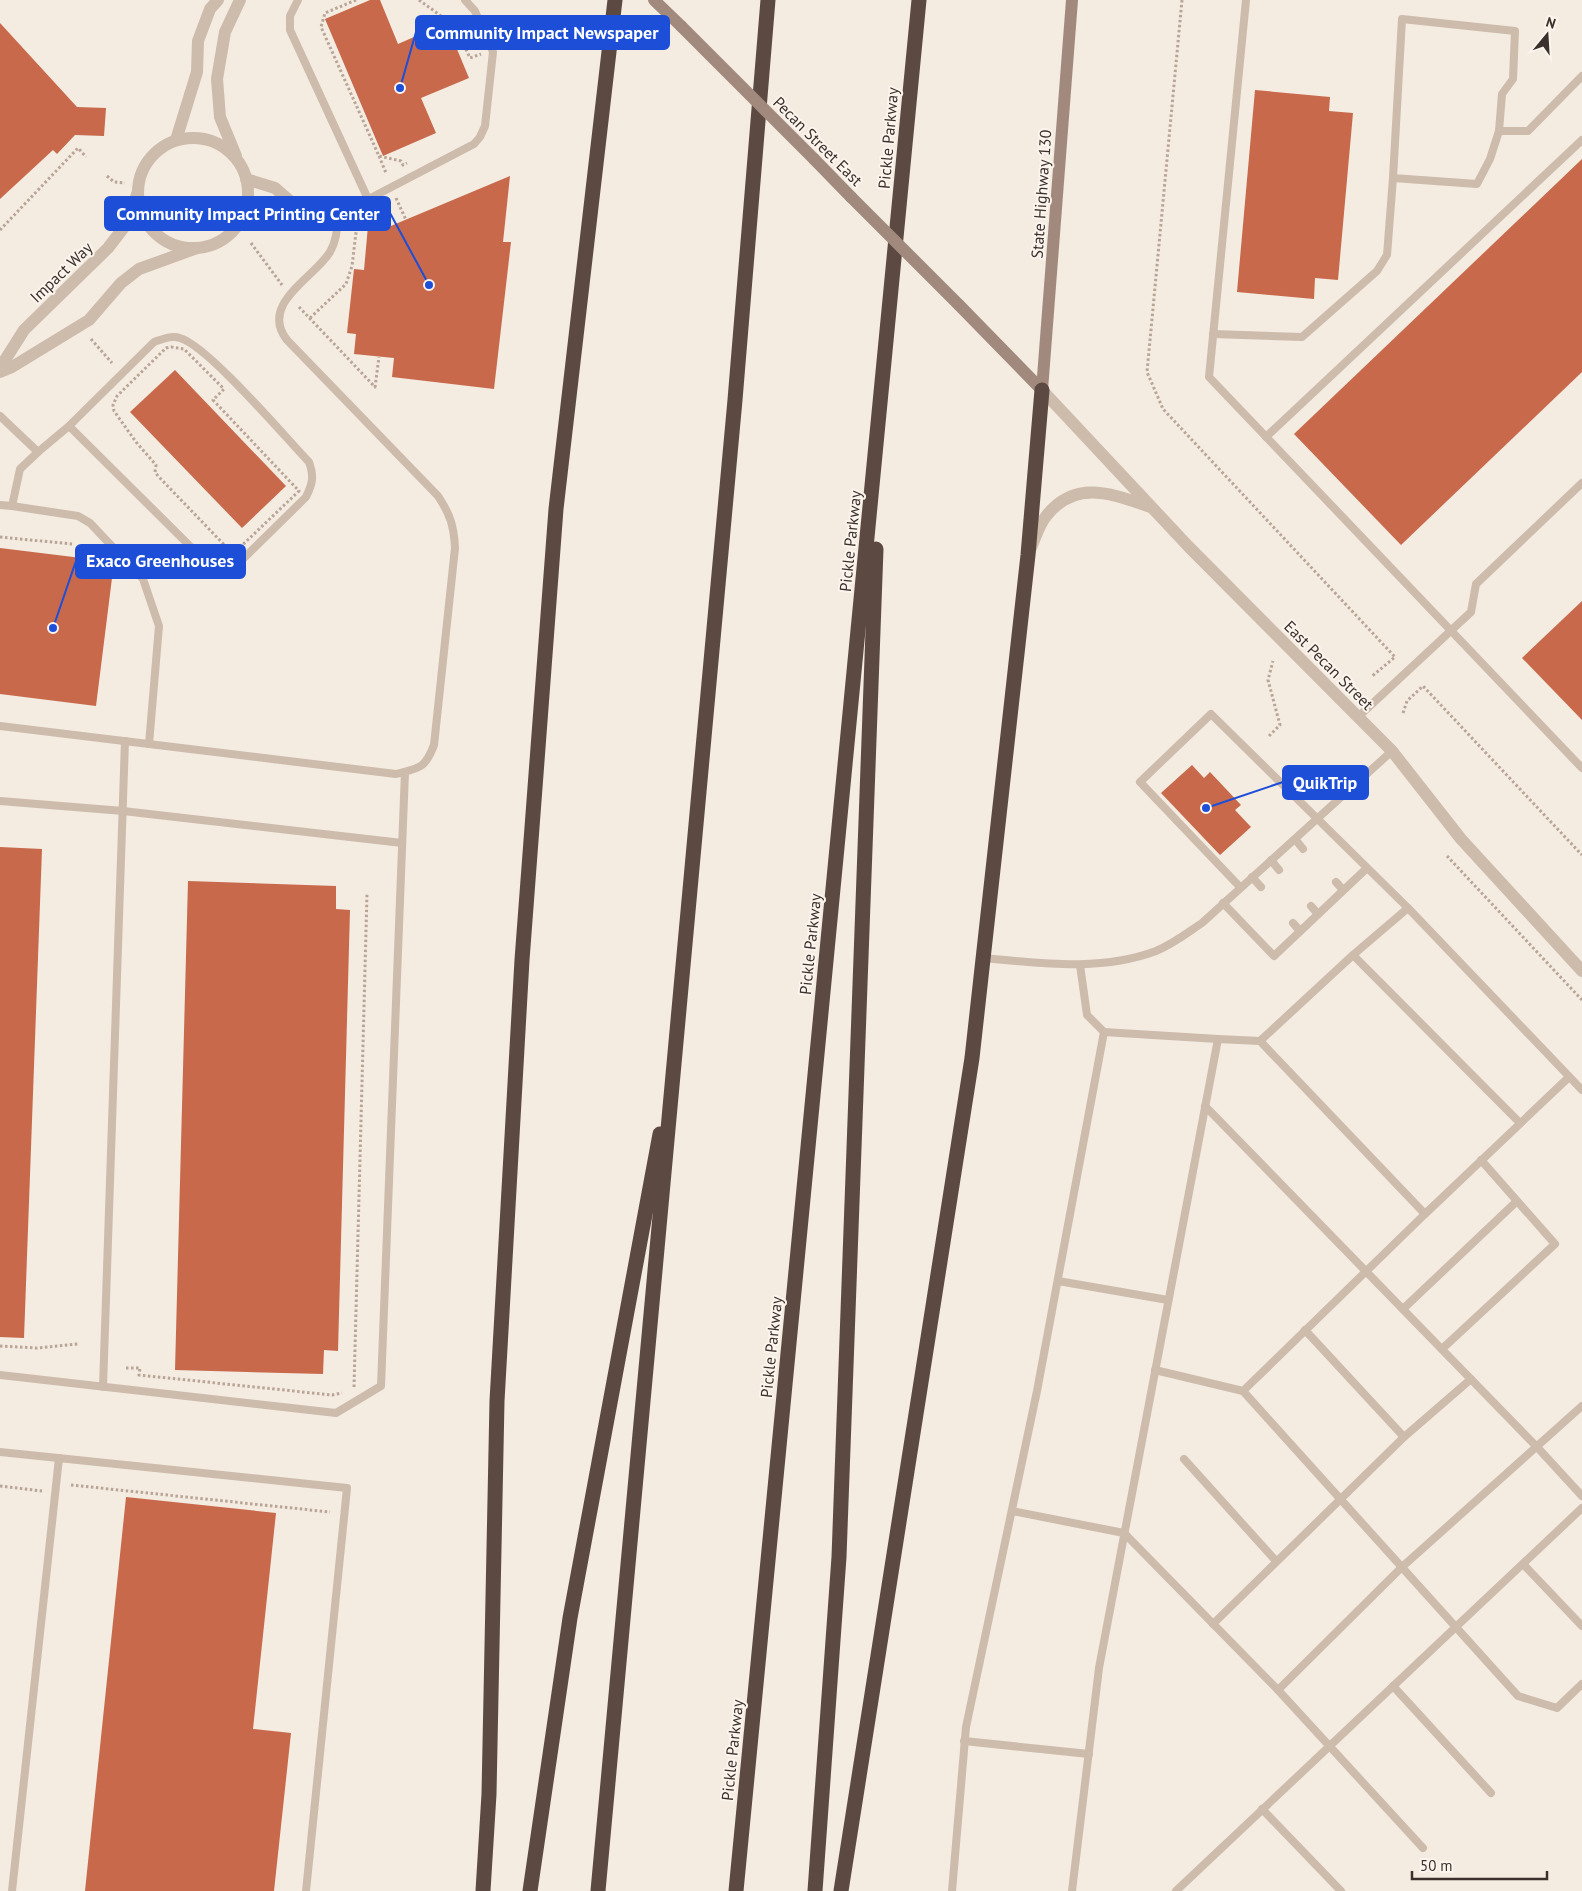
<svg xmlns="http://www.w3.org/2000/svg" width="1582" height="1891" font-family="'PT Sans',sans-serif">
  <rect width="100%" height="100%" fill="#f4ebe1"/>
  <g fill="#c8694b">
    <path d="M370,0H380L398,44L414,37L417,44L449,30L469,78L421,98L436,133L383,156L325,19Z"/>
    <path d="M0,23L77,107L106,108L104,136L75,135L57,154L53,150L0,199Z"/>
    <path d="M1255,90L1330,97L1329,111L1353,113L1338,280L1315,278L1314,299L1237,292Z"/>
    <path d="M1582,159V372L1401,545L1294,434Z"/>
    <path d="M510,176L503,242H511L494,389L392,377L394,358L354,354L356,334L347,333L354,269L364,270L368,226L386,228Z"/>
    <path d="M175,370L286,486L242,528L130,412Z"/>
    <path d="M0,548L114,562L96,706L0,694Z"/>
    <path d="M1582,601V720L1522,658Z"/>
    <path d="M1192,765L1204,778L1210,772L1241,805L1235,810L1251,827L1220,855L1161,793Z"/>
    <path d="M0,847L42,849L24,1338L0,1337Z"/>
    <path d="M188,881L336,886V909L350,910L338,1351L324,1350L323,1374L175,1370Z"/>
    <path d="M126,1497L276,1513L253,1729L291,1733L274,1891H85Z"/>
  </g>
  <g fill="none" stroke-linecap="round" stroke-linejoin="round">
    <g stroke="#b9a596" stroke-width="3" stroke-dasharray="2.5 2.5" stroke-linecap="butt">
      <path d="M356,0L325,13L321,27L379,156L401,161L403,165L407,163"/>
      <path d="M419,0L455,26L470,58L481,54"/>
      <path d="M1182,0L1147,372L1163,409L1395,657L1371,677"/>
      <path d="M379,156L386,173"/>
      <path d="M107,176L114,182L125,183"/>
      <path d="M396,198L406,220"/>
      <path d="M0,230L78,148L86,157"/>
      <path d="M251,243L282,285"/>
      <path d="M299,307L375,387L379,357"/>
      <path d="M310,318L346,284L352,266L357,224"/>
      <path d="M91,339L112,363"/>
      <path d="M171,347L184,349L224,389L213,400L299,491L233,554L158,476L155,472L156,465L136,442L114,411L113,405L117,396L166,348Z"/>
      <path d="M0,537L72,544"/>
      <path d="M1403,713L1407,701L1423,686L1582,855"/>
      <path d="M1269,736L1280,725L1268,680L1273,661"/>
      <path d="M1447,856L1582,1000"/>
      <path d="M0,1346L37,1348L78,1344"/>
      <path d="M126,1368H140L139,1375L332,1395L342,1393"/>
      <path d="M354,1387L367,893"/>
      <path d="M71,1485L330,1512"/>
      <path d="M0,1486L42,1491"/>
    </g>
    <g stroke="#cdbbac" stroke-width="8">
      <path d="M298,0L290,16V30L368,199"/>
      <path d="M1246,0L1209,377L1582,768"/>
      <path d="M1402,19L1515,31L1513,79L1502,94L1499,131L1490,159L1477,184L1393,178Z"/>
      <path d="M1499,131H1528L1582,76"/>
      <path d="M290,201L338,215L474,144L480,137L485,126L493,52L475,11L465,0"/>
      <path d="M1213,334L1302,337L1377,271L1387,255L1393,178"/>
      <path d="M0,416L38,452L69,426L154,342C163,339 171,335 180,338C208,346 285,437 309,462C314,476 313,483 306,497L241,561L219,566L207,563L69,426"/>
      <path d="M1266,437L1582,140"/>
      <path d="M38,452L20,469L12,506L78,516L90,523L143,579L159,626L149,744"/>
      <path d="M0,505L12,506"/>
      <path d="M1358,717L1471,612L1476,584L1582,483"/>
      <path d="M0,726L396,774C419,768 425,769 434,745L455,548C454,526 450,514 438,496L287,340C259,304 313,279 330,252C337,240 337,228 338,215"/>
      <path d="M0,801L123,811L402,843"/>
      <path d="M1295,839L1303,849"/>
      <path d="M1271,860L1279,870"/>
      <path d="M1252,877L1261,887"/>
      <path d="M1336,882L1343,890"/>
      <path d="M1240,887L1140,782L1211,714L1408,908L1582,1090"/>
      <path d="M1223,903L1274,956L1367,868"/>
      <path d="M1311,906L1318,914"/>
      <path d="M1408,908L1353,955L1520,1123"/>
      <path d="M1293,923L1300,931"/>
      <path d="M983,958C1040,963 1100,972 1156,951C1173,944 1187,933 1202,923L1392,751"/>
      <path d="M1218,1039L1260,1041L1425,1214L1569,1077"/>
      <path d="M1260,1041L1353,955"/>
      <path d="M1205,1106L1537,1447L1582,1496"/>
      <path d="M1058,1281L1168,1300"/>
      <path d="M1403,1309L1516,1202"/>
      <path d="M1305,1330L1404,1437L1471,1379"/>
      <path d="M1442,1349L1555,1244L1481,1160"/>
      <path d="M1155,1370L1243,1391L1425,1214"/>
      <path d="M0,1375L336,1413L381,1386L405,772"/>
      <path d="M103,1387L125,741"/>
      <path d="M1243,1391L1518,1696L1557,1708L1582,1684"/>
      <path d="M0,1452L347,1488L306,1891"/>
      <path d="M1184,1459L1276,1561"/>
      <path d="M1012,1511L1124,1533L1278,1690"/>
      <path d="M1523,1564L1582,1626"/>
      <path d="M1213,1624L1404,1437"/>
      <path d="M1393,1686L1491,1793"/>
      <path d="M964,1741L1089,1754"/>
      <path d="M1262,1809L1341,1891"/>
      <path d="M1423,1848L1278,1690L1402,1567L1582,1406"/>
      <path d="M12,1891L59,1458"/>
      <path d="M952,1891L966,1727L1037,1391L1104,1032"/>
      <path d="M1072,1891L1099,1668L1218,1039L1104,1032L1087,1015L1080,965"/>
      <path d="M1176,1891L1582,1508"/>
    </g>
    <g stroke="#cdbbac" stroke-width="12">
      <circle cx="193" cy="193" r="55"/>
      <path d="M176,140L197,72L198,41L210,9L218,0"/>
      <path d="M236,156L220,117L217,79L225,32L240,0"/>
      <path d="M240,222L260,211L290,201L275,188L246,179"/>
      <path d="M0,368L24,330L108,248L128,222L137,194"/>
      <path d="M0,372L12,367L89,320L121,283L139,269L197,248"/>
    </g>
    <g stroke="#cdbbac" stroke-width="12">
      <path d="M1042,390L1188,546L1392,751L1461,839L1582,971"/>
      <path d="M1030,550C1035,539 1039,524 1047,515C1077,478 1114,495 1151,507"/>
    </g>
    <g stroke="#a18a7d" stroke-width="12">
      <path d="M654,0L681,26"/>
      <path d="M814,159L851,197"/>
      <path d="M959,305L1042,390"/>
      <path d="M1042,390L1072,0"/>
    </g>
    <g stroke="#5c4a42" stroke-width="15">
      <path d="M483,1891L489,1794L497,1401L522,960L556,509L615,0"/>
      <path d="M530,1891L570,1618L660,1134"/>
      <path d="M598,1891L735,400L768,0"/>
      <path d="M736,1891L919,0"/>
      <path d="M815,1891L839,1557L876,549"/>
      <path d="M841,1891L972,1058L1028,555L1042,390"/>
    </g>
    <g stroke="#a18a7d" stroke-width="12">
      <path d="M681,26L814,159"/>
      <path d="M851,197L959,305"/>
    </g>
  </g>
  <g text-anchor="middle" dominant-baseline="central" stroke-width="4" stroke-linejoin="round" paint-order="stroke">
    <g font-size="16" fill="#3b302b" stroke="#fbf5ee">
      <text transform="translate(888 138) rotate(-85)">Pickle Parkway</text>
      <text transform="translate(818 141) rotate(45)">Pecan Street East</text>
      <text transform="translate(1041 194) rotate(-86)">State Highway 130</text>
      <text transform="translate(61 272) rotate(-44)">Impact Way</text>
      <text transform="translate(850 541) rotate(-84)">Pickle Parkway</text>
      <text transform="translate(1329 665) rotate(45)">East Pecan Street</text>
      <text transform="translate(810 944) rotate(-84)">Pickle Parkway</text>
      <text transform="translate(771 1347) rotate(-84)">Pickle Parkway</text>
      <text transform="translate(732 1750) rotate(-84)">Pickle Parkway</text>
    </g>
  </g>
  <path fill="none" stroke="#1d4ed8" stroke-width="2" d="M400 88L416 32M429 285L390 213M53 628L76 561M1206 808L1283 782"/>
  <g fill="#1d4ed8" stroke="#fbf5ee" stroke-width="2">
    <circle cx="400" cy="88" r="5"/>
    <circle cx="429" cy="285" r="5"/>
    <circle cx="53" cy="628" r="5"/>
    <circle cx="1206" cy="808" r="5"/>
  </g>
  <g fill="#1d4ed8" stroke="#1d4ed8" stroke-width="2">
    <rect x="416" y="16" width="253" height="33" rx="5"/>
    <rect x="105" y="197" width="285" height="33" rx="5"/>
    <rect x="76" y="545" width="169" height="33" rx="5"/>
    <rect x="1283" y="766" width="85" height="33" rx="5"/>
  </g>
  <g font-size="18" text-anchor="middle" font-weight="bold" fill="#fff">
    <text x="542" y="39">Community Impact Newspaper</text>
    <text x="248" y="220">Community Impact Printing Center</text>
    <text x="160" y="567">Exaco Greenhouses</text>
    <text x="1325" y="789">QuikTrip</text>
  </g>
  <g transform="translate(1547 35) rotate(18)" stroke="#fbf5ee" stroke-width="4" paint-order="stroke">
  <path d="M0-4L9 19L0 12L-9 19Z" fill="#3b302b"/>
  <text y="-8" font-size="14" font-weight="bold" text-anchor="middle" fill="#3b302b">N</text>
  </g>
  <path d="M1412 1871v8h135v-8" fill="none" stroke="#3b302b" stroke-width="2.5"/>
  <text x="1420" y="1871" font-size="15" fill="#3b302b" stroke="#fbf5ee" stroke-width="4" paint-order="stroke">50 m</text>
</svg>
